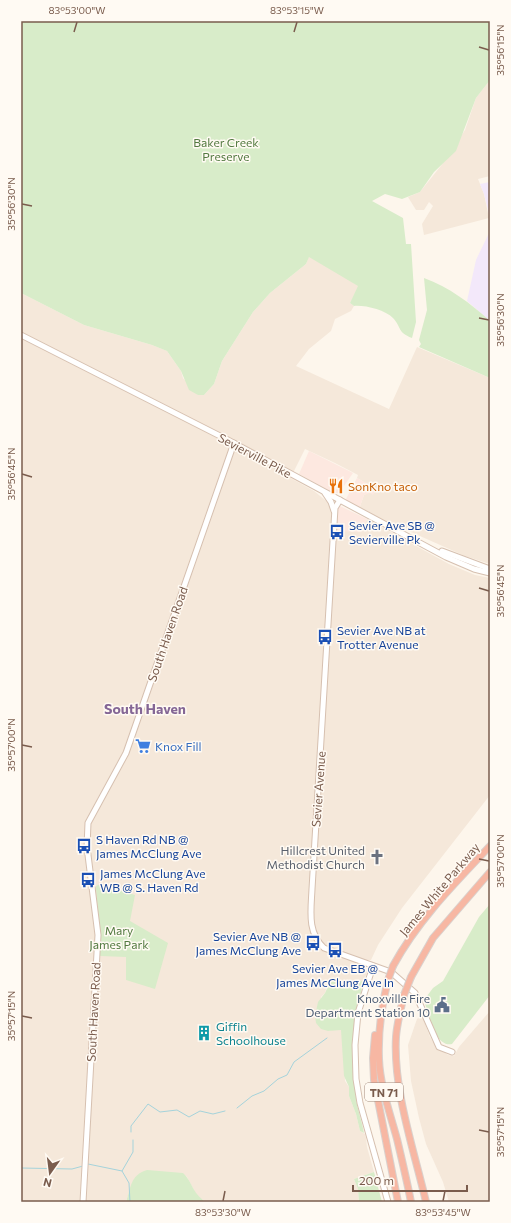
<svg xmlns="http://www.w3.org/2000/svg" width="511" height="1223" font-family="Commissioner,sans-serif">
  <rect width="100%" height="100%" fill="#fdf6ec"/>
  <g fill="#f5e8da">
    <path d="M490,80V176L478,179L484,194L489,218L424,235L422,224L433,206L429,202L424,210H416L408,197L420,192L444,162L465,130L476,98Z"/>
    <path d="M309,256L359,286L350,303L354,306L351,311L335,319L331,331L309,349L296,366L389,409L417,347L490,378V564L465,556L359,509L364,495L376,489L357,478L358,475L335,463L305,449L293,473L225,436L21,332V293L84,325L152,345L167,351L181,371L183,378L198,395H204L214,384L222,361L253,312L270,293L306,264Z"/>
    <path d="M21,338L226,441L230,445L229,451L233,453L237,449L240,450L314,491L330,504L332,512V530L361,532L367,519L449,564L475,575L490,578V795L402,908L378,945L371,960H366L364,966L367,972L364,981L328,983L325,993L321,997L328,1031L335,1029L341,1030L342,1032L345,1081L349,1087V1096L356,1114L360,1131L365,1134L366,1138L367,1147L374,1172L354,1179L358,1189L359,1202H206L197,1196L187,1177L183,1174L171,1173L130,1189L126,1202H21Z"/>
    <path d="M490,1011V1202H449L443,1182L426,1144L419,1118L411,1081L408,1045L417,1019L419,1017L423,1018L430,1037L436,1047L448,1055L454,1056L459,1047Z"/>
  </g>
  <g fill="#fde8e0">
    <path d="M309,451L353,473L339,493H333L299,474Z"/>
    <path d="M357,478L377,489L373,495L370,493L364,495L359,509L347,501L346,499Z"/>
    <path d="M340,506L367,519L361,532L336,531L337,509Z"/>
  </g>
  <path fill="#f3e8fa" d="M490,182V321L467,301L476,260L489,233V214L484,194L480,184Z"/>
  <g fill="#d8ecc9">
    <path d="M21,21H490V80L476,98L456,151L434,172L420,192L402,199L385,194L372,201L403,218L406,244H411L416,322L412,338C397,332 402,328 393,318C385,310 365,305 354,306L350,303L358,286L309,257L306,264L270,293L253,312L222,361L214,384L204,395H198L189,390L181,371L167,351L152,345L84,325L21,293Z"/>
    <path d="M424,278C449,287 470,303 490,321V378L419,347L421,344L419,340L427,310Z"/>
    <path d="M100,884L135,895L130,921L168,943L155,989L126,980V957L100,956V935L96,889V886Z"/>
    <path d="M490,904V995L452,1044C435,1048 428,1013 424,1000L433,988L443,981L479,917Z"/>
    <path d="M331,980L340,982L364,981C353,1020 350,1058 356,1097C357,1109 362,1121 364,1133L360,1131L356,1114L349,1096V1087L344,1076L341,1030L328,1031L321,1029L316,1023L315,1016L318,1002L325,993Z"/>
    <path d="M147,1170L183,1173C193,1182 191,1192 206,1202H126C131,1188 130,1175 147,1170Z"/>
    <path d="M374,1172L382,1202H359L358,1189L354,1179Z"/>
  </g>
  <g fill="none" stroke-linecap="round" stroke-linejoin="round">
    <g stroke="#a5d3da" stroke-width="1">
      <path d="M237,1108L252,1096L264,1091L278,1079L287,1075L294,1062L327,1038"/>
      <path d="M131,1132V1126L148,1104L160,1112L177,1110L189,1117L200,1111L213,1114L225,1111"/>
      <path d="M88,1164L122,1171"/>
      <path d="M21,1168L72,1169L83,1166"/>
      <path d="M130,1202L129,1183L122,1171L133,1152V1140"/>
    </g>
    <defs>
      <g id="secondary">
        <path d="M21,335L228,440L446,557L474,569L490,573"/>
        <path d="M325,493L331,502L334,511"/>
        <path d="M340,500L335,508L312,889C311,911 307,932 324,948L391,972L415,993L439,1047L452,1052"/>
        <path d="M442,551L490,569"/>
        <path d="M373,966L358,1013L355,1045L356,1079L360,1103L388,1202"/>
        <path d="M83,1202L98,935L87,847L88,823L126,753L234,443"/>
      </g>
      <g id="highway">
        <path d="M393,966C418,920 455,883 490,846"/>
        <path d="M411,977L433,938L490,872"/>
        <path d="M388,980C381,1007 378,1032 379,1059C380,1086 390,1113 397,1139C402,1160 407,1181 411,1202"/>
        <path d="M404,995C401,1008 397,1023 396,1037C393,1090 414,1150 426,1202"/>
        <path d="M375,1035L373,1058L374,1080L398,1202"/>
      </g>
    </defs>
    <use href="#secondary" stroke="#d6c0b0" stroke-width="7"/>
    <use href="#highway" stroke="#dad1cd" stroke-width="8"/>
    <use href="#secondary" stroke="#fff" stroke-width="5"/>
    <use href="#highway" stroke="#f7b7a3" stroke-width="6"/>
    <defs>
      <g id="highway-bridge">
        <path d="M388,980L393,966"/>
        <path d="M404,995L411,977"/>
      </g>
    </defs>
    <use href="#highway-bridge" stroke="#dad1cd" stroke-width="8" stroke-linecap="butt"/>
    <use href="#highway-bridge" stroke="#f7b7a3" stroke-width="6"/>
  </g>
  <path fill="none" stroke="#7a5c4d" stroke-width="1.5" d="M74,32L77,22M294,32L297,22M479,47L489,50M22,204L32,206M479,318L489,320M22,474L32,477M479,588L489,591M22,745L32,747M479,859L489,861M22,1016L32,1018M479,1130L489,1132M223,1201L225,1191M443,1201L445,1191"/>
  <defs>
    <symbol id="restaurant-bare" viewBox="-9 -9 18 18"><path d="M-5-6h1v4h1v-4h1v4h1v-4h1v5L-1.5 .5V6h-2V.5L-5-1ZM5-6V6H3V1.5H1.5Q1.5-4 5-6Z" fill="#e8710a" stroke="#fffaf3" stroke-width="2.5" paint-order="stroke"/></symbol>
    <symbol id="bus-bare" viewBox="-9 -9 18 18"><path d="M-5-6H5V4H4V6H2V4H-2V6H-4V4H-5ZM-3.5-4V0h7V-4ZM-3.5 1.2v1.5H-2V1.2ZM2 1.2v1.5H3.5V1.2Z" fill="#1a4fb4" stroke="#fffaf3" stroke-width="2.5" paint-order="stroke"/></symbol>
    <symbol id="supermarket-bare" viewBox="-9 -9 18 18"><path d="M-6-5.5h2.5l.6 2H6L4.5 2H-2.5L-4.4-4H-6ZM-1.5 3.2a1.3 1.3 0 1 0 .1 0ZM3 3.2a1.3 1.3 0 1 0 .1 0Z" fill="#3f7fe0" stroke="#fffaf3" stroke-width="2.5" paint-order="stroke"/></symbol>
    <symbol id="church-bare" viewBox="-9 -9 18 18"><path d="M-1.2-6h2.4v3.5h3.3v2.4h-3.3V6h-2.4V-.1h-3.3v-2.4h3.3Z" fill="#6b7280" stroke="#fffaf3" stroke-width="2.5" paint-order="stroke"/></symbol>
    <symbol id="civic-bare" viewBox="-9 -9 18 18"><path d="M-.6-6.5H3V-4.5H.6V-3L4-1V1h2V6H-6V1h2V-1L-.6-3ZM-1.2 2.5V6h2.4V2.5Z" fill="#5c6f8a" stroke="#fffaf3" stroke-width="2.5" paint-order="stroke"/></symbol>
    <symbol id="building-bare" viewBox="-9 -9 18 18"><path d="M-4-6H4V6H1V3H-1V6H-4ZM-2.5-4.3h1.7v1.8h-1.7ZM.8-4.3h1.7v1.8H.8ZM-2.5-1h1.7V.8h-1.7ZM.8-1h1.7V.8H.8Z" fill="#0f9aa8" stroke="#fffaf3" stroke-width="2.5" paint-order="stroke"/></symbol>
  </defs>
  <g fill-rule="evenodd">
    <use href="#restaurant-bare" x="325" y="475" width="22" height="22"/>
    <use href="#bus-bare" x="326" y="521" width="22" height="22"/>
    <use href="#bus-bare" x="314" y="626" width="22" height="22"/>
    <use href="#supermarket-bare" x="132" y="735" width="22" height="22"/>
    <use href="#bus-bare" x="73" y="835" width="22" height="22"/>
    <use href="#church-bare" x="366" y="846" width="22" height="22"/>
    <use href="#bus-bare" x="77" y="869" width="22" height="22"/>
    <use href="#bus-bare" x="302" y="932" width="22" height="22"/>
    <use href="#bus-bare" x="324" y="939" width="22" height="22"/>
    <use href="#civic-bare" x="431" y="994" width="22" height="22"/>
    <use href="#building-bare" x="193" y="1022" width="22" height="22"/>
  </g>
  <g text-anchor="middle" dominant-baseline="central" stroke-width="3" stroke-linejoin="round" paint-order="stroke">
    <rect fill="#fffaf3" stroke="#a28b7f" stroke-width="1" x="365" y="1083" width="38" height="18" rx="3"/>
    <g font-size="11" font-weight="bold" fill="#7a5c4d">
      <text x="384" y="1092">TN 71</text>
    </g>
    <g font-size="12" fill="#537a41" stroke="#fffaf3">
      <text x="226" y="142">Baker Creek<tspan x="226" dy="14">Preserve</tspan></text>
      <text x="119" y="930">Mary<tspan x="119" dy="14">James Park</tspan></text>
    </g>
    <g font-size="12" fill="#7a5c4d" stroke="#fffaf3">
      <text transform="translate(255 455) rotate(28)">Sevierville Pike</text>
      <text transform="translate(167 634) rotate(-71)">South Haven Road</text>
      <text transform="translate(318 789) rotate(-86)">Sevier Avenue</text>
      <text transform="translate(439 889) rotate(-50)">James White Parkway</text>
      <text transform="translate(93 1012) rotate(-87)">South Haven Road</text>
    </g>
    <g font-size="12" fill="#c56008" stroke="#fffaf3" text-anchor="start">
      <text x="348" y="486">SonKno taco</text>
    </g>
    <g font-size="12" fill="#164399" stroke="#fffaf3" text-anchor="start">
      <text x="349" y="525">Sevier Ave SB @<tspan x="349" dy="14">Sevierville Pk</tspan></text>
      <text x="337" y="630">Sevier Ave NB at<tspan x="337" dy="14">Trotter Avenue</tspan></text>
      <text x="96" y="839">S Haven Rd NB @<tspan x="96" dy="14">James McClung Ave</tspan></text>
      <text x="100" y="873">James McClung Ave<tspan x="100" dy="14">WB @ S. Haven Rd</tspan></text>
      <text x="301" y="936" text-anchor="end">Sevier Ave NB @<tspan x="301" dy="14">James McClung Ave</tspan></text>
      <text x="335" y="968" text-anchor="middle">Sevier Ave EB @<tspan x="335" dy="14">James McClung Ave In</tspan></text>
    </g>
    <g font-size="12" fill="#366cbe" stroke="#fffaf3" text-anchor="start">
      <text x="155" y="746">Knox Fill</text>
    </g>
    <g font-size="12" fill="#5b616d" stroke="#fffaf3" text-anchor="end">
      <text x="365" y="850">Hillcrest United<tspan x="365" dy="14">Methodist Church</tspan></text>
    </g>
    <g font-size="12" fill="#4e5e75" stroke="#fffaf3" text-anchor="end">
      <text x="430" y="998">Knoxville Fire<tspan x="430" dy="14">Department Station 10</tspan></text>
    </g>
    <g font-size="12" fill="#0d838f" stroke="#fffaf3" text-anchor="start">
      <text x="216" y="1026">Giffin<tspan x="216" dy="14">Schoolhouse</tspan></text>
    </g>
    <g font-size="14" font-weight="bold" fill="#846695" stroke="#fffaf3">
      <text x="145" y="708">South Haven</text>
    </g>
  </g>
  <rect width="511" height="1223" fill="none" stroke="#fffaf3" stroke-width="44"/>
  <g transform="translate(50 1173) rotate(194)" stroke="#fffaf3" stroke-width="3" paint-order="stroke">
  <path d="M0-3L7 15L0 10L-7 15Z" fill="#7a5c4d"/>
  <text y="-6" font-size="11" font-weight="bold" text-anchor="middle" fill="#7a5c4d">N</text>
  </g>
  <path d="M353 1185v6h114v-6" fill="none" stroke="#7a5c4d" stroke-width="2"/>
  <text x="359" y="1185" font-size="12" fill="#7a5c4d" stroke="#fffaf3" stroke-width="3" paint-order="stroke">200 m</text>
  <rect x="22" y="22" width="467" height="1179" fill="none" stroke="#7a5c4d" stroke-width="1.5"/>
  <g font-size="10" text-anchor="middle" fill="#7a5c4d">
    <text x="77" y="14">83°53'00"W</text>
    <text x="297" y="14">83°53'15"W</text>
    <text transform="translate(500 50) rotate(-90)" y="4">35°56'15"N</text>
    <text transform="translate(11 204) rotate(-90)" y="4">35°56'30"N</text>
    <text transform="translate(500 320) rotate(-90)" y="4">35°56'30"N</text>
    <text transform="translate(11 474) rotate(-90)" y="4">35°56'45"N</text>
    <text transform="translate(500 591) rotate(-90)" y="4">35°56'45"N</text>
    <text transform="translate(11 745) rotate(-90)" y="4">35°57'00"N</text>
    <text transform="translate(500 861) rotate(-90)" y="4">35°57'00"N</text>
    <text transform="translate(11 1016) rotate(-90)" y="4">35°57'15"N</text>
    <text transform="translate(500 1132) rotate(-90)" y="4">35°57'15"N</text>
    <text x="223" y="1216">83°53'30"W</text>
    <text x="443" y="1216">83°53'45"W</text>
  </g>
</svg>
